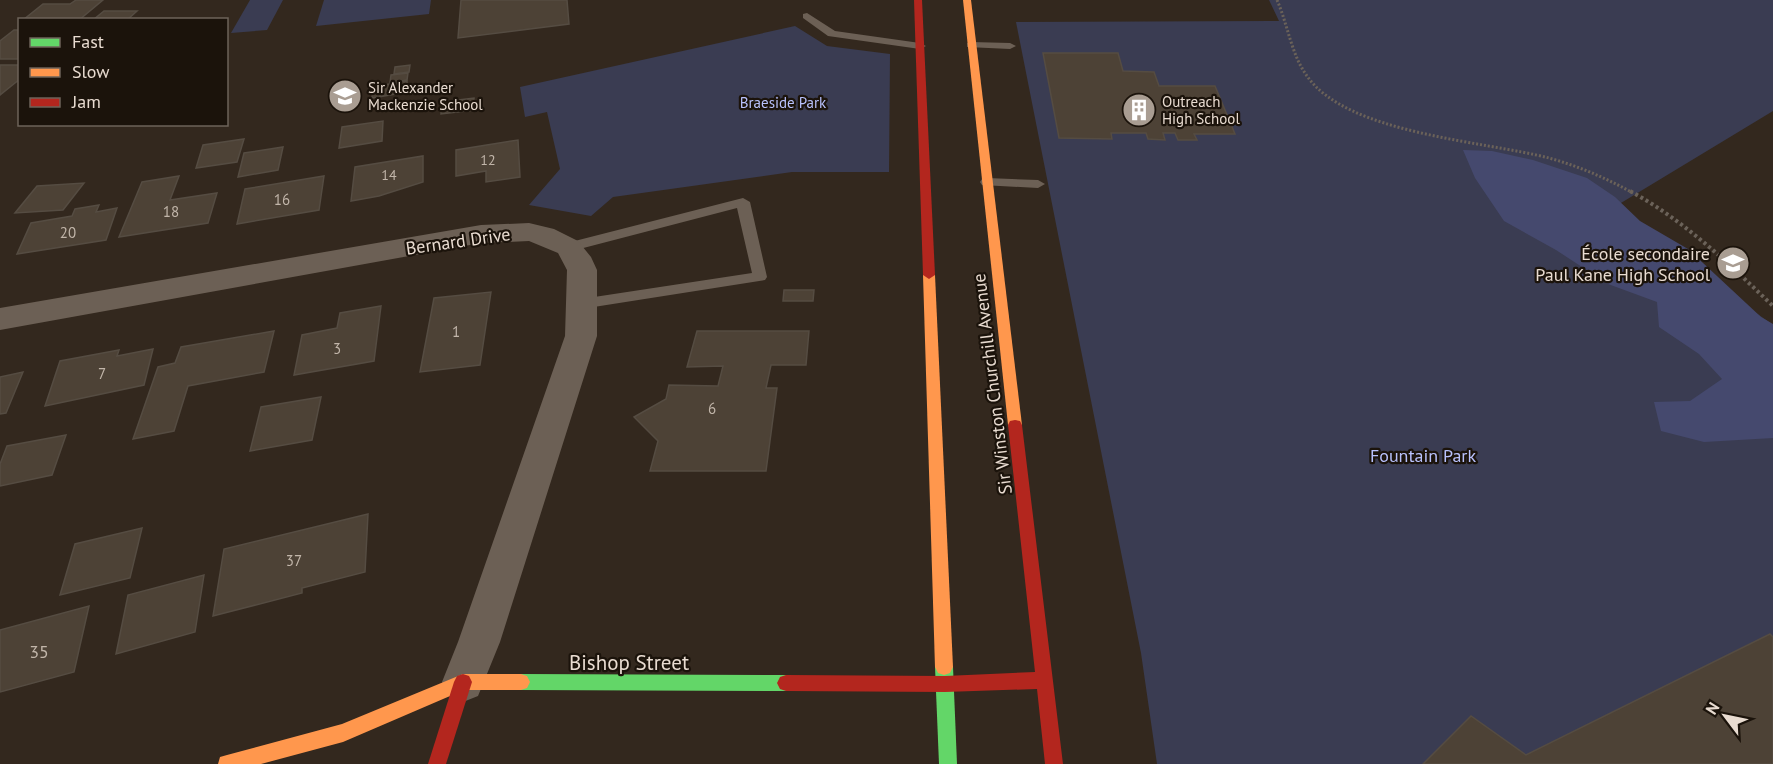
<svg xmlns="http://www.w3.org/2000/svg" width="1773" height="764" font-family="'PT Sans',sans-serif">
  <rect width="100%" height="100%" fill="#33281e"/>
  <g fill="#3a3c52">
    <path d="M250,0H283L267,30L231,33Z"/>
    <path d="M324,0H431L429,14L316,26Z"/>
    <path d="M1269,0H1773V111L1611,209L1773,325V764H1157L1141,653L1016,22L1279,21Z"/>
    <path d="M795,26L827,46L890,54L889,172H792L613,197L591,216L529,205L560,169L547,112L525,117L520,87Z"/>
  </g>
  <path fill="#45496e" d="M1463,150L1492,151L1533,160L1587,178L1615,197L1640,221L1688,249L1761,317L1773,324V438L1704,442L1661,431L1654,402L1690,401L1722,379L1699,354L1659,327L1657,302L1608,284L1556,250L1504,221L1475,178Z"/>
  <g fill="#4d4236" stroke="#554c42" stroke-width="1.5">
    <path d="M76,0H103L79,20H23L43,4H70Z"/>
    <path d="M461,0H567L569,24L458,38Z"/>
    <path d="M104,11H137L127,20H93Z"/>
    <path d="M14,30H20V59H0V41Z"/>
    <path d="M1043,53H1118L1123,71L1154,72L1159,86H1215L1235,134H1194L1197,140H1178L1175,133H1163L1165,140L1148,139L1146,133H1111L1112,139L1059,138Z"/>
    <path d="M0,65H20V79L0,95Z"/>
    <path d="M410,65L409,72L394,74L395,67Z"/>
    <path d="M408,73L407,80L390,83L391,75Z"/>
    <path d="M407,81V92L372,98L373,87Z"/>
    <path d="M474,98V110L441,114L442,102Z"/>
    <path d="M383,121L382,141L339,148L342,127Z"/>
    <path d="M244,139L237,162L196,168L203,145Z"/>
    <path d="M518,140L520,177L486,182V171L456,176V150Z"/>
    <path d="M283,147L278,170L238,177L244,153Z"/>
    <path d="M423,156V182L379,196L351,201L355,167Z"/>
    <path d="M179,176L170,200L217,193L208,223L119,237L142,182Z"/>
    <path d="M324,176L319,210L237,224L245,189Z"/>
    <path d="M84,183L63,210L15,213L37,186Z"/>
    <path d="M99,205L96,212L117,208L106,240L17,254L31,223L72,216L75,209Z"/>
    <path d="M784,290H814L813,301H783Z"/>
    <path d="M491,292L480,365L420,372L434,298Z"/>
    <path d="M381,306L374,361L294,375L302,335L337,328L340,313Z"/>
    <path d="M274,331L264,372L188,386L174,431L133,439L158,367L175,363L181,347Z"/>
    <path d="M697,331H809L806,365H771L766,388H777L766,471H650L658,441L634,417L666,399L669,385L718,386L723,366L687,367Z"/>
    <path d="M153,349L144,385L45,406L60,361L119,350L117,356Z"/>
    <path d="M23,372L6,413L0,414V377Z"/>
    <path d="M321,397L312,440L250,451L261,407Z"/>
    <path d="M66,435L52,475L0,486V464L7,446Z"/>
    <path d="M368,514L365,572L302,588V593L213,616L224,549Z"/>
    <path d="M142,528L130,578L60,595L75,544Z"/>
    <path d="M204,575L195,632L116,654L128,595Z"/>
    <path d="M89,606L74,672L0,692V630Z"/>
    <path d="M1770,634L1773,637V764H1423L1471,716L1526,755Z"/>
  </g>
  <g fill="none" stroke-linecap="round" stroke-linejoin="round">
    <path stroke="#6b6259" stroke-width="3" stroke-dasharray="2 2" stroke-linecap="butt" d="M1277,0C1288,25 1291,54 1307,76C1347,134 1484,141 1549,158C1578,166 1606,178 1633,193"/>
    <path stroke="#6b6259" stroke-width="4" stroke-dasharray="3 3" stroke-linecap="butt" d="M1630,191C1685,221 1728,263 1773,306"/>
    <g fill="#6c6055" fill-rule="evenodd">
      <path d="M807,13L835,31L920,43L926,46L920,49L828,36L803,18V14Z"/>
      <path d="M971,42L1010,43L1016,46L1010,49L967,47V43Z"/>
      <path d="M987,178L1038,180L1045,184L1038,188L982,185L980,182L982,179Z"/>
      <path d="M743,198L750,202L767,277L765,280L581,309L576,308L573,304L581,299L752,273L737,208L568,252L561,247L563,244Z"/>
    </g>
    <path fill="#6c6055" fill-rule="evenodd" d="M529,223L554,229L578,241L591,257L597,270V336L500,642L478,696L463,702L448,696L442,682L458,642L565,336L567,270L558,253L529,241L481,243L0,330V308L481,225Z"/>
    <g fill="#63d668" fill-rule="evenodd">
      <path d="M944,659L950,661L953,667L957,764H939L935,667L938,661Z"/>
      <path d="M521,674L786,675L792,677L795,683L792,689L786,691L521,690L515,688L512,682L515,676Z"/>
    </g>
    <g fill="#ff974d" fill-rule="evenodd">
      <path d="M963,0H971L1022,425L1020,429H1010L1008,425Z"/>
      <path d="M929,271L935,275L953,667L950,673L944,675L938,673L935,667L923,275Z"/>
      <path d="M463,674H521L527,676L530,682L527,688L521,690H464L343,742L261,764H218L220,757L227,755L342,724Z"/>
    </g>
    <g fill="#b3261e" fill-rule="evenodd">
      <path d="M914,0H922L935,275L929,279L923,275Z"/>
      <path d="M1015,420L1020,421L1022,425L1063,764H1045L1037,689L945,692L786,691L780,689L777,683L780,677L786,675L945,676L1035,672L1008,425L1010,421Z"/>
      <path d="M463,674L469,676L472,682L446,764H428L454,682L457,676Z"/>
    </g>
  </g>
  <defs>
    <symbol id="school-disc" viewBox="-11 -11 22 22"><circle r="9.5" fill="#a99d92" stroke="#1b130b"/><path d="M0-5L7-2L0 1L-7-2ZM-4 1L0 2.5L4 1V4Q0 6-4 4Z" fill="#fff"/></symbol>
    <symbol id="building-disc" viewBox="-11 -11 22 22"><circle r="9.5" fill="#a99d92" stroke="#1b130b"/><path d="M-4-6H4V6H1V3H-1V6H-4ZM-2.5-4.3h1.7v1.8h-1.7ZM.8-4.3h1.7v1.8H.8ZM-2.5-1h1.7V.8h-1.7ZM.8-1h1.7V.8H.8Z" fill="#fff"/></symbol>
  </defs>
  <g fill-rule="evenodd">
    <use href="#school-disc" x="326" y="77" width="38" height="38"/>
    <use href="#building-disc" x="1120" y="91" width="38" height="38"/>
    <use href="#school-disc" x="1714" y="244" width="38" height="38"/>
  </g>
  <g text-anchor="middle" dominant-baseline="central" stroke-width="4.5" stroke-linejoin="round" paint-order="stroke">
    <g font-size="14" fill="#c2b6aa">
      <text x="488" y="160">12</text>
      <text x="389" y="175">14</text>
    </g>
    <g font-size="15" fill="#e9dcd1" stroke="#1b130b" text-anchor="start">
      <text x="368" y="87">Sir Alexander<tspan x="368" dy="17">Mackenzie School</tspan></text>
      <text x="1162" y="101">Outreach<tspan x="1162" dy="17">High School</tspan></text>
    </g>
    <g font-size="15" fill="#b8c1fc" stroke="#1b130b">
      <text x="783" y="102">Braeside Park</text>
    </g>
    <g font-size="15" fill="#c2b6aa">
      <text x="282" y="199">16</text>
      <text x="171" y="211">18</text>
      <text x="68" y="232">20</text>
      <text x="456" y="331">1</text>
      <text x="337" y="348">3</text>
      <text x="102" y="373">7</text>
      <text x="712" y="408">6</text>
      <text x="294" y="560">37</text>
    </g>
    <g font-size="18" fill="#e9dcd1" stroke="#1b130b">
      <text transform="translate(458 241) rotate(-8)">Bernard Drive</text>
      <text transform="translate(992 384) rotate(-97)">Sir Winston Churchill Avenue</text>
    </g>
    <g font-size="18" fill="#e9dcd1" stroke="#1b130b" text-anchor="end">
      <text x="1710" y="253">École secondaire<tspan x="1710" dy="21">Paul Kane High School</tspan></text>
    </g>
    <g font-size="18" fill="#b8c1fc" stroke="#1b130b">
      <text x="1423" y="455">Fountain Park</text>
    </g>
    <g font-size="18" fill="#c2b6aa">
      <text x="39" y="651">35</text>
    </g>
    <g font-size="21" fill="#e9dcd1" stroke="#1b130b">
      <text x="629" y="662">Bishop Street</text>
    </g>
  </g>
  <rect x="18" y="18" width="210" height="108" fill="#1b130b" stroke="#6d635a" stroke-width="1.5"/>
  <rect x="30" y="38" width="30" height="9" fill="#63d668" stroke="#6d635a" stroke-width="1.5"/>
  <text x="72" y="48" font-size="18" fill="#e9dcd1">Fast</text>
  <rect x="30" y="68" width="30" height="9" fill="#ff974d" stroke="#6d635a" stroke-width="1.5"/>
  <text x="72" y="78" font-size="18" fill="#e9dcd1">Slow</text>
  <rect x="30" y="98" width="30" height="9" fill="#b3261e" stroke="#6d635a" stroke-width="1.5"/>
  <text x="72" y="108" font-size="18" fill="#e9dcd1">Jam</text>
  <g transform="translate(1725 716) rotate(302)" stroke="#1b130b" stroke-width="4.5" paint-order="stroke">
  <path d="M0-4.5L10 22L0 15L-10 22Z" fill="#e9dcd1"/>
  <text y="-9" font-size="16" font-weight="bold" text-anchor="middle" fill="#e9dcd1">N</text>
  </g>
</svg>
